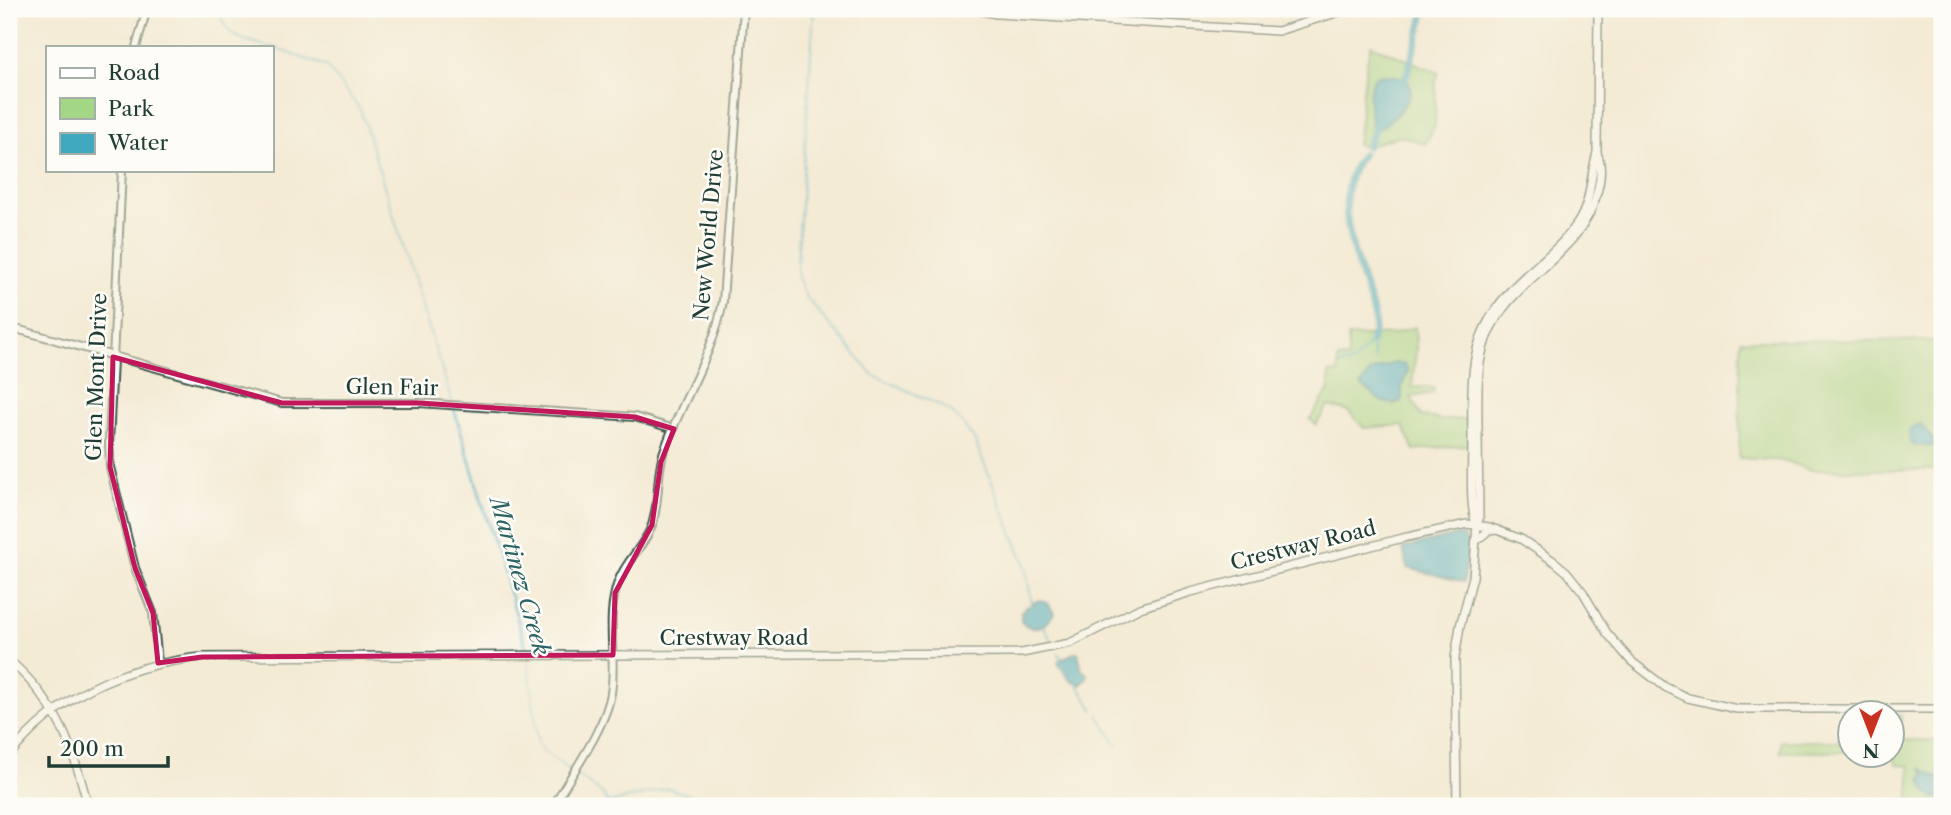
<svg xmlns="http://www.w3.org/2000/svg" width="1951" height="815" font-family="'Libre Caslon Text',serif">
  <rect width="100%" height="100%" fill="#fdfcf7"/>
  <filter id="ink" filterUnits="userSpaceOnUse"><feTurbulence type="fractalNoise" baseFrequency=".0143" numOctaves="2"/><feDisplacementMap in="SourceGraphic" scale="14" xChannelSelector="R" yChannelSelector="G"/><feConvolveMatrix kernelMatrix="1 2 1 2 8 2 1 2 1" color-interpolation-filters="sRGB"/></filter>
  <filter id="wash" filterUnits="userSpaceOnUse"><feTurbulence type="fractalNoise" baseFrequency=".00686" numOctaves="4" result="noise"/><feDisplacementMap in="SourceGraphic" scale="28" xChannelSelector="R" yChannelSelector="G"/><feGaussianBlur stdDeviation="1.57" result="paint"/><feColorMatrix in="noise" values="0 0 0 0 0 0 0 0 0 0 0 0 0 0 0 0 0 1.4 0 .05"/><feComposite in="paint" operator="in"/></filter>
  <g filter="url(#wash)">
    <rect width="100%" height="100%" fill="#f4ebd5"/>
    <g fill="#a3d685" stroke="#618a5c" stroke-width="2">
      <path d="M1371,45L1439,73L1436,79L1435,126L1425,144C1418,142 1410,137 1402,137C1386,135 1371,152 1357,144C1362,111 1362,77 1371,45Z"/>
      <path d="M1415,327L1416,350L1412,387L1434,388V393L1411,397L1421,416L1442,420L1470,419L1469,445L1414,450L1403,425L1364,428L1348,411L1328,406L1316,425L1310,419L1329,390V373H1338V359L1348,358V337L1393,334Z"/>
      <path d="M1741,340L1942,341V470H1809L1787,461L1739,458Z"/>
      <path d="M1892,715H1901L1903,740H1942V806H1909L1910,766L1897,765L1892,752Z"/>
      <path d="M1781,741H1849V752H1780Z"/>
    </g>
    <g fill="#40a9c0" stroke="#30737a" stroke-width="2">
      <path d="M1383,75C1440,75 1395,121 1372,133C1372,117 1363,90 1376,76Z"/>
      <path d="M1394,363L1405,365L1408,371L1402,387V401L1394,404L1382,402L1361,385L1370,372Z"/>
      <path d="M1921,424L1936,444L1935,446H1916L1910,443L1909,432L1912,427Z"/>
      <path d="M1456,535L1464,537L1468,543L1464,582L1407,568L1403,548Z"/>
      <path d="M1038,600L1048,603L1054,613C1047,625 1040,630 1027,626L1021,622V611Z"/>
      <path d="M1076,652H1078L1082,670L1088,675L1085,681L1080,685L1070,680L1058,663L1059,660Z"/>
      <path d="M1922,769L1942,780V797L1933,798L1926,791L1921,779L1925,775Z"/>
    </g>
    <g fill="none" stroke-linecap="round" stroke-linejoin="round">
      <g stroke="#40a9c0" stroke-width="2">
        <path d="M220,9C223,39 244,39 269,47"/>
        <path d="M814,9L797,264L798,277L806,297L872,374L945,408C958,416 967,428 975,441L1025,564L1032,604"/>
        <path d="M271,47L326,66L360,109L452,402"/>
        <path d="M1371,342L1375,361"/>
        <path d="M1340,365L1353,363L1371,342"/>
        <path d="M454,409L528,654"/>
        <path d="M1043,625L1052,642"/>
        <path d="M1058,653L1062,659"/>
        <path d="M528,660L538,743L543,751L571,771"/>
        <path d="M1077,684L1094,710"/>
        <path d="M1098,715L1117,745"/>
        <path d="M576,774L603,794L609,806"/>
        <path d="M610,803L668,788L720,806"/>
      </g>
      <g stroke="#40a9c0" stroke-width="7">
        <path d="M1400,88C1407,78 1408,69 1412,57C1416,40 1423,27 1424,9"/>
        <path d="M1367,146L1375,128"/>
        <path d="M1363,154C1332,190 1351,245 1364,284C1371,305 1380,321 1371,342"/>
      </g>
    </g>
  </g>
  <g filter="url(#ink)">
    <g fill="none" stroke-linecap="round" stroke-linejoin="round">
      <defs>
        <g id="minor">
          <path d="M136,47L147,9"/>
          <path d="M122,170L109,443L110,467L135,568L153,613L158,663"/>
          <path d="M9,327L282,403H419L635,417L674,429"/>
          <path d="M553,806C571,775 606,727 611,693C617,657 605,618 618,582C625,562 643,547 651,528C660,504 656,478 663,454C680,402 713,357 723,301L744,9"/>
        </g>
        <g id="major">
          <path d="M970,9L997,14L1278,31L1349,9"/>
          <path d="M1477,525C1469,512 1472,463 1472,446C1472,370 1465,332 1525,276C1545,258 1566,242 1580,219C1592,198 1590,174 1597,153L1598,9"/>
          <path d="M1476,541L1488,531L1497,530"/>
          <path d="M9,660C57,702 73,746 88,806"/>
          <path d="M9,756C57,695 126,665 202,657L1022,653L1070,643L1140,608L1191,592L1403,538L1467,524L1489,527L1521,539L1555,562L1567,572L1583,592L1607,633L1631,661L1665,687L1688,698L1737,709H1942"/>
          <path d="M1457,806L1455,658L1460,626L1473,577L1477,525L1479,519C1479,487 1478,455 1478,423C1478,394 1476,364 1487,337C1510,277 1584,256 1598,189C1601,176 1602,165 1597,153"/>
        </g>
      </defs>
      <use href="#minor" stroke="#3f574c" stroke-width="10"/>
      <use href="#major" stroke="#3f574c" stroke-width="10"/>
      <use href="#minor" stroke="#fff" stroke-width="6"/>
      <use href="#major" stroke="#fff" stroke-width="7"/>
    </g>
  </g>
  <path d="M0 0H1951V815H0ZM113,357L282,403H419L635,417L674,429L661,462L652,525L615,593L613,655L202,657L158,663L153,613L135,568L110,467Z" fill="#f4ebd5" fill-opacity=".55" fill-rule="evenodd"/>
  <path fill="none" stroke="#c2185b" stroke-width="5" stroke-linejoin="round" d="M113,357L282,403H419L635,417L674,429L661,462L652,525L615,593L613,655L202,657L158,663L153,613L135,568L110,467Z"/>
  <g text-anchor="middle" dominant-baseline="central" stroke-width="5" stroke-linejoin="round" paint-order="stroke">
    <g font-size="21" fill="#1f3d34" stroke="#fdfcf7">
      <text transform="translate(708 235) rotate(-85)">New World Drive</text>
      <text transform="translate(96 377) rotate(-88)">Glen Mont Drive</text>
      <text transform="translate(392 387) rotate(1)">Glen Fair</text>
      <text transform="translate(1303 545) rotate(-14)">Crestway Road</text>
      <text x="734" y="637">Crestway Road</text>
    </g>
    <g font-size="23" font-style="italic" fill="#2b6365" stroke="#fdfcf7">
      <text transform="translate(520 576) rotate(74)">Martinez Creek</text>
    </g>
  </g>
  <rect width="1951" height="815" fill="none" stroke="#fdfcf7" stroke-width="35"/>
  <rect x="46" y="46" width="228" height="126" fill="#fdfcf7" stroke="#a4b0a9" stroke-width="2"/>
  <rect x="60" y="68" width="35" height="10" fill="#ffffff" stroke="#a4b0a9" stroke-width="2"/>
  <text x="108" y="80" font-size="21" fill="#1f3d34">Road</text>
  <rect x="60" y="98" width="35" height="21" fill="#a3d685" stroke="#a4b0a9" stroke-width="2"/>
  <text x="108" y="116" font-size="21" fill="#1f3d34">Park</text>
  <rect x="60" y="133" width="35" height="21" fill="#40a9c0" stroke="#a4b0a9" stroke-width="2"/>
  <text x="108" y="150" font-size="21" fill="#1f3d34">Water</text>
  <g transform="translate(1871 734) rotate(180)"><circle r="33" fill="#fdfcf7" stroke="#a4b0a9" stroke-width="2"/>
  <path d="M0-5L12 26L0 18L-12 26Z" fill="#c8321e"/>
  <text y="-10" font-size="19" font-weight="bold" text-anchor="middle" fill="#1f3d34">N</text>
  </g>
  <path d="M49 756v10h119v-10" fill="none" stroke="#1f3d34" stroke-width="3.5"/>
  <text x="60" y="756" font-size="21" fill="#1f3d34" stroke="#fdfcf7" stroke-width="5" paint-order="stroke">200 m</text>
</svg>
